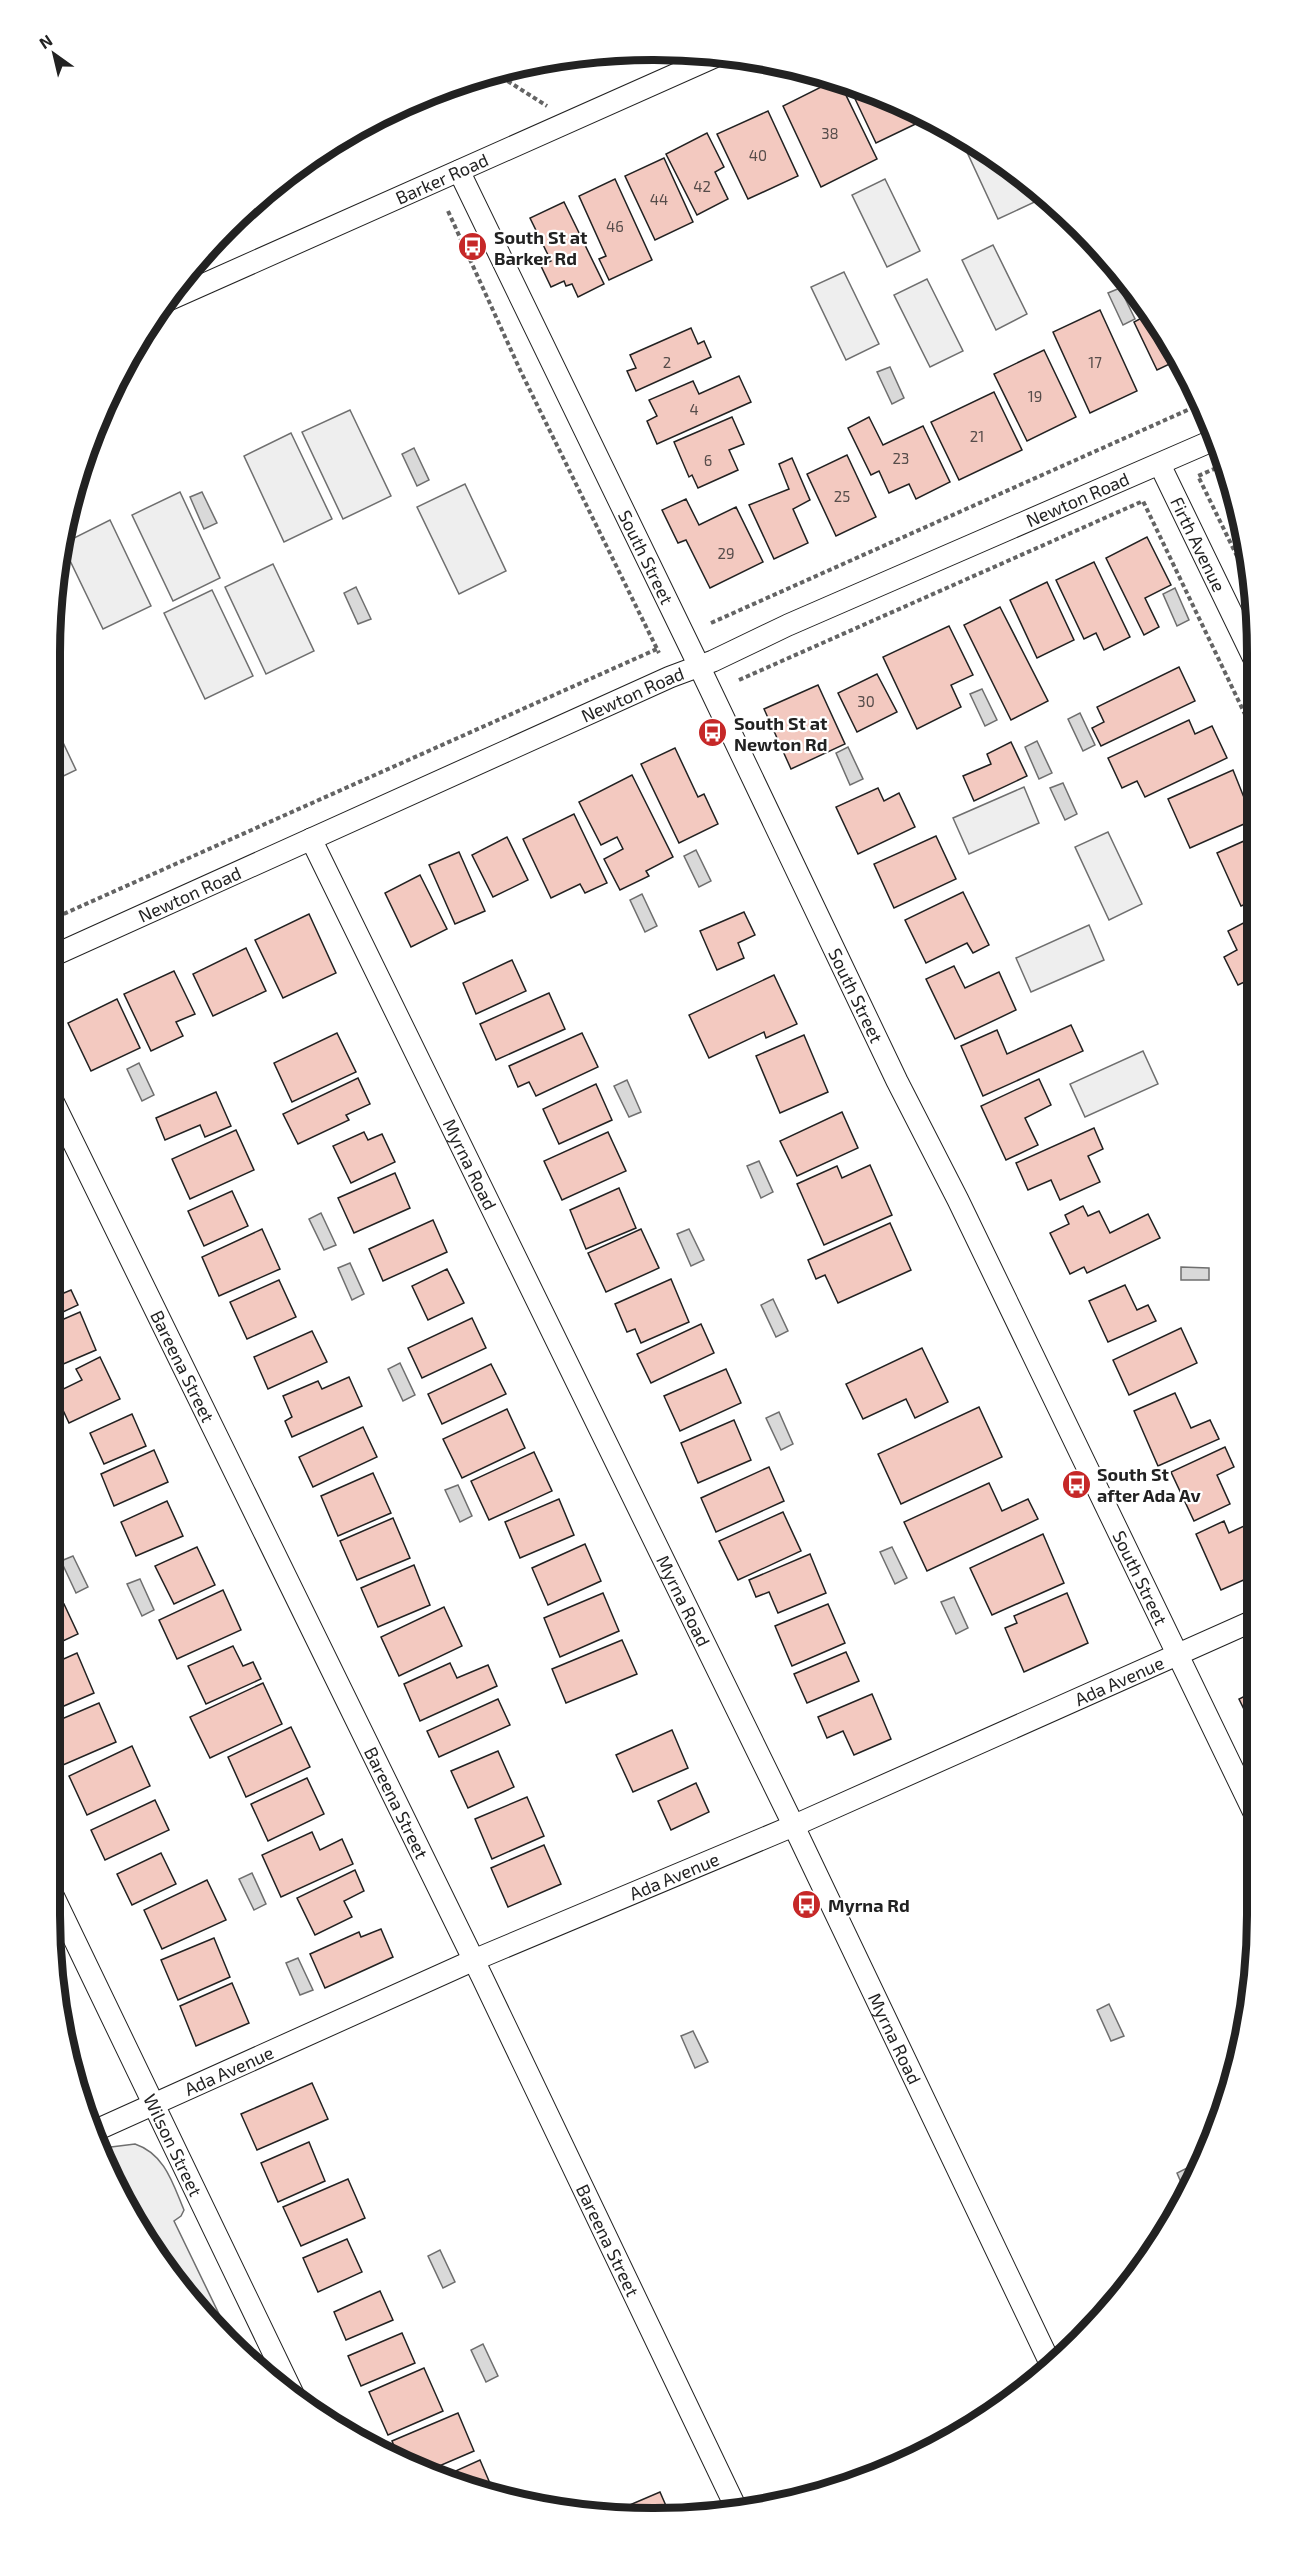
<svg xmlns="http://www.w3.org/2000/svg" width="1307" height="2568" font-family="'Exo 2',sans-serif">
  <rect width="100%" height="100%" fill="#fff"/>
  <g fill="#eee" stroke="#6f6f6f" stroke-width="1.5">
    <path d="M960,137C989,154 1025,169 1039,200L998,219Z"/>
    <path d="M885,179L920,251L887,267L852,195Z"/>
    <path d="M993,245L1027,314L996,330L962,260Z"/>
    <path d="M844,272L879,344L846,360L811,287Z"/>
    <path d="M927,279L963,351L930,367L894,295Z"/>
    <path d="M350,410L391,496L343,519L302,432Z"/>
    <path d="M291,433L332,519L284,542L244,456Z"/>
    <path d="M465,484L506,571L459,594L417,507Z"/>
    <path d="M180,492L220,578L173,601L132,515Z"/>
    <path d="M110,520L151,606L103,629L62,544Z"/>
    <path d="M273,564L314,651L266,674L225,587Z"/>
    <path d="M212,590L253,676L205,699L164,613Z"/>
    <path d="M51,717L76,770L51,782Z"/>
    <path d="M1024,787L1039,823L969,854L953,818Z"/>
    <path d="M1108,832L1142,904L1109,920L1075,847Z"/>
    <path d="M1089,925L1104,960L1031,992L1016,958Z"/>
    <path d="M1143,1051L1158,1084L1085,1117L1070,1084Z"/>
    <path d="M135,2144C165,2154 173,2184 184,2210L181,2216L174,2221L235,2347L175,2282L130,2216L101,2152L111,2147Z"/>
  </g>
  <g fill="#d9d9d9" stroke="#6f6f6f" stroke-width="1.5">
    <path d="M1120,288L1135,319L1123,325L1108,293Z"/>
    <path d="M890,367L904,398L892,404L877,372Z"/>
    <path d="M414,448L429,480L417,486L402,454Z"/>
    <path d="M202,492L217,523L204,529L190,497Z"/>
    <path d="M356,587L371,619L358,624L344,593Z"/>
    <path d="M1175,588L1189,620L1177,626L1163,594Z"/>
    <path d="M982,689L997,720L985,726L970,694Z"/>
    <path d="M1080,713L1095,745L1083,751L1068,719Z"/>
    <path d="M1037,741L1052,773L1039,779L1025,747Z"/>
    <path d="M848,747L863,779L850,785L836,753Z"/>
    <path d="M1063,783L1077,814L1065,820L1050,788Z"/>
    <path d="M696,850L711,881L699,887L684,856Z"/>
    <path d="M642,894L657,926L645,932L630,900Z"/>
    <path d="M139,1063L154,1095L142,1101L127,1069Z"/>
    <path d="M627,1080L641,1112L629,1117L614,1086Z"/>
    <path d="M759,1161L773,1192L761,1198L747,1166Z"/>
    <path d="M321,1213L336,1245L324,1250L309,1219Z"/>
    <path d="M689,1229L704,1260L691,1266L677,1234Z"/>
    <path d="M350,1263L364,1294L352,1300L338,1268Z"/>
    <path d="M1181,1267L1209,1268V1280H1181Z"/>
    <path d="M773,1299L788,1331L776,1337L761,1305Z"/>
    <path d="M400,1363L415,1395L403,1401L388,1369Z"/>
    <path d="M779,1412L793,1444L781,1450L766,1418Z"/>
    <path d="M458,1485L472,1516L460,1522L445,1490Z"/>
    <path d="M892,1547L907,1578L895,1584L880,1552Z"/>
    <path d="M73,1556L88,1587L76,1593L61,1561Z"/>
    <path d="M140,1579L154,1610L142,1616L127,1584Z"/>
    <path d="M954,1597L968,1628L956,1634L941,1602Z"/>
    <path d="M252,1873L266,1904L254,1910L239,1879Z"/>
    <path d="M298,1958L313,1990L300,1995L286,1963Z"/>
    <path d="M1109,2004L1124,2036L1111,2041L1097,2010Z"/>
    <path d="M693,2031L708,2062L695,2068L681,2036Z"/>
    <path d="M1189,2167L1195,2181L1187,2196L1177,2173Z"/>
    <path d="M440,2250L455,2282L443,2288L428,2256Z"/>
    <path d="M483,2344L498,2376L486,2382L471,2350Z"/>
  </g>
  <g fill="#f3c9c0" stroke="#222" stroke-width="1.5">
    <path d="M835,80L839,81L877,159L821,187L783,106Z"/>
    <path d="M848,84L920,112L928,118L876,143Z"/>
    <path d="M768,111L798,176L748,199L717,134Z"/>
    <path d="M707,133L724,167L715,172L728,199L697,215L666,154Z"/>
    <path d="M664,158L693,222L655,240L625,176Z"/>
    <path d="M615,179L652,260L609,280L599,259L606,256L579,196Z"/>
    <path d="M564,202L604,284L578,297L572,284L566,286L564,281L551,287L541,266L551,261L530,218Z"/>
    <path d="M1100,310L1137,391L1090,413L1053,332Z"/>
    <path d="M1149,314L1176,361L1157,370L1134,322Z"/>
    <path d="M691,328L698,344L704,341L711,357L636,391L627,371L636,368L630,355Z"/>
    <path d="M1044,350L1076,417L1027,441L994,374Z"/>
    <path d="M739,376L751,402L657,444L647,421L657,416L649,400L693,381L699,394Z"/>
    <path d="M994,392L1022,450L959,480L931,422Z"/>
    <path d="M732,417L744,444L729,450L738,470L698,488L692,475L689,477L674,442Z"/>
    <path d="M869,417L883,445L923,426L950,482L916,499L909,484L889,493L879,471L871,475L848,428Z"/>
    <path d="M847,455L876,517L836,536L807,474Z"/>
    <path d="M792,458L810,500L793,509L808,543L774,559L749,505L789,489L779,464Z"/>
    <path d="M686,499L699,525L736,507L763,562L710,588L686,540L678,543L662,510Z"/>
    <path d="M1237,517L1245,548L1231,520Z"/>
    <path d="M1147,537L1171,585L1145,598L1159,627L1144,635L1106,558Z"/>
    <path d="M1094,562L1130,637L1104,650L1096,633L1084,639L1056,580Z"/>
    <path d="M1047,582L1074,640L1037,658L1010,600Z"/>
    <path d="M1000,607L1048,701L1011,720L964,625Z"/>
    <path d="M949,626L973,675L951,685L961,707L917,729L883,657Z"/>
    <path d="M1179,667L1195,701L1101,746L1092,728L1104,722L1097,707Z"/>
    <path d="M877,674L897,712L857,732L838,693Z"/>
    <path d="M818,685L845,744L791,769L764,709Z"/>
    <path d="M1189,720L1195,734L1212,726L1227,758L1145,797L1137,781L1122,788L1108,758Z"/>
    <path d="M1011,742L1027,776L974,801L963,776L991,764L987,754Z"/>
    <path d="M675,748L698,797L704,794L718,824L679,843L641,764Z"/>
    <path d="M1233,770L1253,820L1190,848L1168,799Z"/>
    <path d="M632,775L673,857L646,871L649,876L620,890L604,859L623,849L617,837L601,845L579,802Z"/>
    <path d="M878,788L884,801L899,793L915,827L858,854L836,807Z"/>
    <path d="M574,814L607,883L585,893L580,884L551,898L523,839Z"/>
    <path d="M936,836L956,879L894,908L874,864Z"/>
    <path d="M507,837L528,880L493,897L472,855Z"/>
    <path d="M1253,837V901L1241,906L1217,853Z"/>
    <path d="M459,852L485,911L455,924L429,865Z"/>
    <path d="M420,875L447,929L411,947L385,893Z"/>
    <path d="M963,892L989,945L973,953L967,943L926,963L905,920Z"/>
    <path d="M744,912L755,935L738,943L744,958L717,970L700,931Z"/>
    <path d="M309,914L336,973L283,998L255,940Z"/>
    <path d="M1253,918V978L1238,985L1224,957L1237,950L1228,931Z"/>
    <path d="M246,948L266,991L213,1016L193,974Z"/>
    <path d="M512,960L526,991L476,1014L463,983Z"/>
    <path d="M954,966L965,988L999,972L1016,1010L955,1039L926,979Z"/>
    <path d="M174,971L195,1014L176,1022L183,1036L151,1051L124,994Z"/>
    <path d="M774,975L797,1024L766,1038L764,1032L709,1058L689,1015Z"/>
    <path d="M549,993L565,1029L496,1060L480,1024Z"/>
    <path d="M117,999L140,1048L91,1071L68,1023Z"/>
    <path d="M1071,1025L1083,1051L983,1096L961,1046L997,1030L1007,1054Z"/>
    <path d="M337,1033L356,1072L292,1102L274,1063Z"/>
    <path d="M582,1033L598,1067L536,1096L529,1082L518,1087L509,1066Z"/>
    <path d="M804,1035L828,1092L780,1113L756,1056Z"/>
    <path d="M358,1078L370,1104L346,1115L349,1120L298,1144L283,1114Z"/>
    <path d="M1039,1079L1051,1105L1025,1118L1038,1145L1006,1160L981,1106Z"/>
    <path d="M596,1084L612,1120L559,1144L543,1109Z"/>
    <path d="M216,1092L231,1126L205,1137L200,1125L165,1140L156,1118Z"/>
    <path d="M842,1112L858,1148L797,1176L780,1141Z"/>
    <path d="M1094,1128L1103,1149L1088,1156L1100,1182L1060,1200L1051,1180L1028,1190L1016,1163Z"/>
    <path d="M236,1130L254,1170L190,1199L172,1159Z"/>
    <path d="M364,1132L368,1140L382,1134L395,1162L351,1183L333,1146Z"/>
    <path d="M608,1132L626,1171L562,1200L544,1161Z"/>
    <path d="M870,1165L892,1215L824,1245L797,1184L837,1166L842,1178Z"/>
    <path d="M395,1173L410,1208L354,1233L338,1198Z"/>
    <path d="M619,1188L636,1228L586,1249L570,1210Z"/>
    <path d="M232,1191L248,1226L204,1246L188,1211Z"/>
    <path d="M1083,1206L1088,1216L1099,1211L1110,1233L1148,1214L1160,1238L1087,1273L1084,1267L1070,1274L1050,1233L1069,1224L1065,1215Z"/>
    <path d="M433,1220L447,1252L383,1281L369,1249Z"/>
    <path d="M890,1223L911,1270L838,1303L825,1275L816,1279L808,1260Z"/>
    <path d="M262,1229L280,1269L219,1296L202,1257Z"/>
    <path d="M641,1229L659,1268L606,1292L588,1253Z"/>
    <path d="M50,1266L64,1293L71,1290L78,1305L50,1318Z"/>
    <path d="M447,1269L464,1303L428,1320L412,1286Z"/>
    <path d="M671,1279L689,1322L641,1343L635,1329L627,1332L615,1304Z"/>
    <path d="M279,1280L296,1317L247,1339L230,1302Z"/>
    <path d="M1125,1285L1137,1310L1148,1305L1156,1321L1108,1342L1089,1301Z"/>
    <path d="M80,1312L96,1350L61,1365L50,1341V1325Z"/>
    <path d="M472,1318L486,1348L422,1378L408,1348Z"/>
    <path d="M701,1324L714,1353L651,1383L637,1354Z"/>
    <path d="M1181,1328L1197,1363L1129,1395L1113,1360Z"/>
    <path d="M312,1331L327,1362L268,1389L254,1357Z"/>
    <path d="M922,1348L948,1402L915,1418L906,1399L863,1419L846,1384Z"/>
    <path d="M100,1357L120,1399L69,1423L55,1393L82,1380L76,1369Z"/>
    <path d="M491,1364L506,1394L442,1424L428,1394Z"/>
    <path d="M726,1369L741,1403L680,1431L664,1396Z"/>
    <path d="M349,1377L362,1406L292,1437L285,1421L292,1417L283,1396L318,1381L322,1389Z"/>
    <path d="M1175,1393L1191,1428L1210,1420L1219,1439L1158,1466L1134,1411Z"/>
    <path d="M979,1407L1002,1457L901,1504L878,1454Z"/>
    <path d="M507,1409L525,1448L462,1478L443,1439Z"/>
    <path d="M132,1414L146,1446L104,1464L90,1433Z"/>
    <path d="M734,1420L751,1460L698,1483L681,1443Z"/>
    <path d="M363,1427L377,1457L313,1487L299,1457Z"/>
    <path d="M1225,1447L1234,1467L1217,1475L1230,1504L1194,1521L1171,1472Z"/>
    <path d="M154,1450L168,1482L114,1506L101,1474Z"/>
    <path d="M534,1452L552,1491L489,1520L471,1481Z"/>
    <path d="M769,1467L784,1501L716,1532L701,1498Z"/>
    <path d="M373,1473L391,1513L338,1536L321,1496Z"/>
    <path d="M989,1483L1002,1511L1028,1499L1038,1519L927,1571L904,1522Z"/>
    <path d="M559,1499L574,1535L520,1558L505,1522Z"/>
    <path d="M167,1501L183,1536L136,1556L121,1522Z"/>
    <path d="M783,1512L801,1551L738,1580L719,1541Z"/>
    <path d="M393,1518L410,1558L357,1580L340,1541Z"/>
    <path d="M1224,1521L1229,1533L1255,1521V1575L1221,1590L1196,1534Z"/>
    <path d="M1043,1534L1064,1583L992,1615L970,1568Z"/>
    <path d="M585,1544L601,1581L548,1605L532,1568Z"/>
    <path d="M197,1547L215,1585L174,1604L155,1566Z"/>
    <path d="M810,1554L826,1593L778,1613L769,1592L756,1597L749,1580Z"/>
    <path d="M414,1565L430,1605L378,1627L361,1588Z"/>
    <path d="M223,1590L241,1630L177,1659L159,1620Z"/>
    <path d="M603,1593L619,1631L560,1657L544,1618Z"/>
    <path d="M1067,1593L1088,1643L1024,1672L1005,1628L1017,1623L1014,1616Z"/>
    <path d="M64,1604L78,1634L50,1647V1611Z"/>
    <path d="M828,1604L845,1643L792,1666L775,1626Z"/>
    <path d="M444,1607L462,1646L399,1676L381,1637Z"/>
    <path d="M622,1640L637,1674L566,1703L552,1669Z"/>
    <path d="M233,1646L243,1666L253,1662L261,1679L206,1704L188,1666Z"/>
    <path d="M846,1652L859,1681L807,1703L794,1674Z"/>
    <path d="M77,1653L94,1693L50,1712V1665Z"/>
    <path d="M450,1663L457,1678L488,1665L497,1686L420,1721L404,1684Z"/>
    <path d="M263,1683L282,1724L210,1758L190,1717Z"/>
    <path d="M1255,1691L1256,1734L1239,1699Z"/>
    <path d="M872,1694L891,1739L854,1755L843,1731L827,1738L818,1717Z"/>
    <path d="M498,1699L510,1725L439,1757L427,1731Z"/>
    <path d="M99,1703L116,1742L63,1765L50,1734V1724Z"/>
    <path d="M291,1727L310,1767L246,1797L228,1757Z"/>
    <path d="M672,1730L688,1768L633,1792L616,1755Z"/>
    <path d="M132,1746L150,1786L87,1815L69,1776Z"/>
    <path d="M498,1751L514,1787L468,1808L451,1771Z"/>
    <path d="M307,1778L324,1814L268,1841L251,1804Z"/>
    <path d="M696,1783L709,1812L671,1830L658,1801Z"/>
    <path d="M527,1797L544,1836L492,1859L475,1819Z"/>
    <path d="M155,1800L169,1830L105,1860L91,1830Z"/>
    <path d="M312,1832L320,1850L342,1839L353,1864L281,1897L262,1855Z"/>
    <path d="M544,1845L561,1884L508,1907L491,1868Z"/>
    <path d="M161,1853L176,1884L132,1905L117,1874Z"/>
    <path d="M355,1870L364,1891L344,1901L352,1917L315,1935L297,1898Z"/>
    <path d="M207,1880L226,1920L162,1949L144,1910Z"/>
    <path d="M381,1929L393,1957L325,1988L310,1954L359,1932L361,1937Z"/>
    <path d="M214,1938L230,1977L178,2000L161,1960Z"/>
    <path d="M232,1983L249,2023L196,2046L180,2006Z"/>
    <path d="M312,2083L328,2119L257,2150L241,2114Z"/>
    <path d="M309,2142L325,2181L278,2202L261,2163Z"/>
    <path d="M348,2179L365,2218L301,2246L283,2207Z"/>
    <path d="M347,2239L362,2272L318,2292L303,2258Z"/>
    <path d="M380,2291L393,2320L346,2340L334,2312Z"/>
    <path d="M402,2333L415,2363L361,2386L348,2356Z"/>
    <path d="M424,2368L443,2411L388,2435L369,2392Z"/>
    <path d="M458,2413L474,2451L423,2473L400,2461L392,2441Z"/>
    <path d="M480,2460L495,2495L440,2478Z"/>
    <path d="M660,2492L670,2515L604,2516Z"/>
  </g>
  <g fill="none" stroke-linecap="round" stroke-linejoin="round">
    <defs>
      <path id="lane" d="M191,268L200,285"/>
      <g id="street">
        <path id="s1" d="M459,171L699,666L897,1081L958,1200L1256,1817"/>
        <path id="s2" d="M164,302L719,55"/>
        <path id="s3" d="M1160,465L1253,657"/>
        <path id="s4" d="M311,839L788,1814L1051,2365"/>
        <path id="s5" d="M50,957L670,677L713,661L788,625L1216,439"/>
        <path id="s6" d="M50,1095L482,1977L738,2512"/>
        <path id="s7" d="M50,1889L296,2400"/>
        <path id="s8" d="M92,2132L474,1960L793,1826L1255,1620"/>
      </g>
    </defs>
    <use href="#lane" stroke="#222" stroke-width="13"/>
    <use href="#street" stroke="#222" stroke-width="23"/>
    <g stroke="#646464" stroke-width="4" stroke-dasharray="4.5 3" stroke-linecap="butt">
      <path d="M495,73L547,106"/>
      <path d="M448,211L521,372L659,653"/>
      <path d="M1223,465L1198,476L1252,587"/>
      <path d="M711,623L1201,404"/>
      <path d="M739,680L1143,501L1253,731"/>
      <path d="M50,920L657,649"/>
    </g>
    <use href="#lane" stroke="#fff" stroke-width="10"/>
    <use href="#street" stroke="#fff" stroke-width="21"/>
  </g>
  <defs>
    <symbol id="bus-disc" viewBox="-11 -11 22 22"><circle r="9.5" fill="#c62828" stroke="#fff"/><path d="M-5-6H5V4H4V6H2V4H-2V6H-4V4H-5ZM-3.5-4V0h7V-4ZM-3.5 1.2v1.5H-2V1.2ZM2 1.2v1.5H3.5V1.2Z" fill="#fff"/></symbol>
  </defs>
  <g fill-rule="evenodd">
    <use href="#bus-disc" x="456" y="230" width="33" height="33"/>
    <use href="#bus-disc" x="696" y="716" width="33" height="33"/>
    <use href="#bus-disc" x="1060" y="1468" width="33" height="33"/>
    <use href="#bus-disc" x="790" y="1888" width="33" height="33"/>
  </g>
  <g text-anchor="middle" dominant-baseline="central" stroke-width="4.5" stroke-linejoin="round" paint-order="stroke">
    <g font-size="15" fill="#564c4a">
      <text x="830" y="133">38</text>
      <text x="758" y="155">40</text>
      <text x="702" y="186">42</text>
      <text x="659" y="199">44</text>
      <text x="615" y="226">46</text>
      <text x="667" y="362">2</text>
      <text x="1095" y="362">17</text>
      <text x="1035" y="396">19</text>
      <text x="694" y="409">4</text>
      <text x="977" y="436">21</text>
      <text x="901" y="458">23</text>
      <text x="708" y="460">6</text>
      <text x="842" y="496">25</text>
      <text x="726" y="553">29</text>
      <text x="866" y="701">30</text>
    </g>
    <g font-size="18" fill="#222" stroke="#fff">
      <text stroke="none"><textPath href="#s2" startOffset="304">Barker Road</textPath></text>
      <text stroke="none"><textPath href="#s5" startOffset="1125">Newton Road</textPath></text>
      <text stroke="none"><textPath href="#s3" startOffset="88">Firth Avenue</textPath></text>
      <text stroke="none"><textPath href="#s1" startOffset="429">South Street</textPath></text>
      <text stroke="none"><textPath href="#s5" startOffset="639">Newton Road</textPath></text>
      <text stroke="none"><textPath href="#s5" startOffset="153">Newton Road</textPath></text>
      <text stroke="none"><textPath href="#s1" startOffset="915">South Street</textPath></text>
      <text stroke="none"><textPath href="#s4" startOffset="362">Myrna Road</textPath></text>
      <text stroke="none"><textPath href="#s6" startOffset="302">Bareena Street</textPath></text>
      <text stroke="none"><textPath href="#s1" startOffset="1563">South Street</textPath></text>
      <text stroke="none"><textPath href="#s4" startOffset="848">Myrna Road</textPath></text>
      <text stroke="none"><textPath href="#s8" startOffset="1122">Ada Avenue</textPath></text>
      <text stroke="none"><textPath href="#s6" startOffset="788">Bareena Street</textPath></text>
      <text stroke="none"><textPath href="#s8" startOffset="636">Ada Avenue</textPath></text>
      <text stroke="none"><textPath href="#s4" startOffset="1334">Myrna Road</textPath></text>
      <text stroke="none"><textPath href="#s8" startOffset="150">Ada Avenue</textPath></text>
      <text stroke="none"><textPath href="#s7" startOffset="284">Wilson Street</textPath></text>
      <text stroke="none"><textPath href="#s6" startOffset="1274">Bareena Street</textPath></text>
    </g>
    <g font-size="18" font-weight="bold" fill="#222" stroke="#fff" text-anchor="start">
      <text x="494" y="237">South St at<tspan x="494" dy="21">Barker Rd</tspan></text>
      <text x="734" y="723">South St at<tspan x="734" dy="21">Newton Rd</tspan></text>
      <text x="1097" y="1474">South St<tspan x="1097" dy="21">after Ada Av</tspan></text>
      <text x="828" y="1905">Myrna Rd</text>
    </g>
  </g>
  <path d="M0 0H1307V2568H0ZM653 60H654A593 593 0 0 1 1247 653V1915A593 593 0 0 1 654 2508H653A593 593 0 0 1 60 1915V653A593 593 0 0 1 653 60Z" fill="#fff" fill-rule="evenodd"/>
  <path fill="none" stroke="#222" stroke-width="8" d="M653 60H654A593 593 0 0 1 1247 653V1915A593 593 0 0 1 654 2508H653A593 593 0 0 1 60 1915V653A593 593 0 0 1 653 60Z"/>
  <g transform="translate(54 54) rotate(326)" stroke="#ffffff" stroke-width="4.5" paint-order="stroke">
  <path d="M0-4.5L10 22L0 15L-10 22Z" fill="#222222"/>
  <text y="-9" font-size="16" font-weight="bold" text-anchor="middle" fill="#222222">N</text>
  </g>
</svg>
